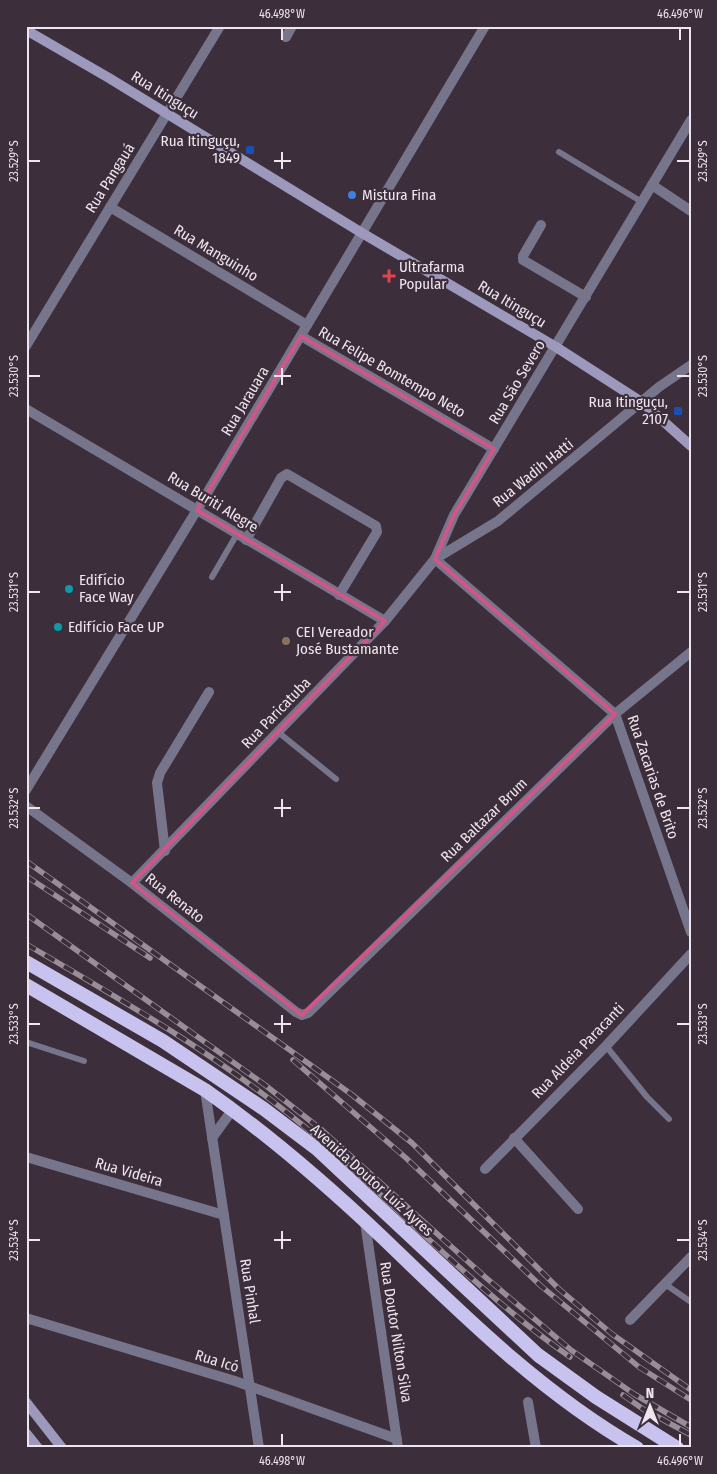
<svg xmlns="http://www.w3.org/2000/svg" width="717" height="1474" font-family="'Fira Sans Condensed',sans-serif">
  <rect width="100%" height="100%" fill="#3c2e3b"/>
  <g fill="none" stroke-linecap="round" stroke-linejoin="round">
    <g stroke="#77758b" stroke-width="6">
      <path d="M559,152L642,202"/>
      <path d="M212,577L237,534"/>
      <path d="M278,732L336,779"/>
      <path d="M26,1042L84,1061"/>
      <path d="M606,1046L647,1097L669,1119"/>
      <path d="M665,1284L691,1302"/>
    </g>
    <g stroke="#77758b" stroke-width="10">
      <path d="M286,37L292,26"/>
      <path d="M652,185L691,211"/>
      <path d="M110,207L307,325"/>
      <path d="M541,225L523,256V260L586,297"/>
      <path d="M301,336L494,449"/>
      <path d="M26,346L220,26"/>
      <path d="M26,409L385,621"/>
      <path d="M246,540L281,478L287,474L376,526L377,532L339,595"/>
      <path d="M435,559L615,714L691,932"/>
      <path d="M435,559L498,521L659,387L691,365"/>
      <path d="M26,790L197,510L485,26"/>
      <path d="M165,851L157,783L160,773L209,692"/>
      <path d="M132,883L385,621L435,559L454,515L691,120"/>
      <path d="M205,1090L259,1448"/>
      <path d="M212,1138L233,1109"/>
      <path d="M514,1138L578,1209"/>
      <path d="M26,1157L224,1215"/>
      <path d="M485,1169L606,1046L691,954"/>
      <path d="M365,1222L398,1448"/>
      <path d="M26,1318L235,1381L397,1439"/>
      <path d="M630,1320L691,1257"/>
      <path d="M528,1402L536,1448"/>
    </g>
    <path stroke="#77758b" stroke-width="10" d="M26,806L132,883L296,1012L302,1015L308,1013L615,714L691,652"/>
    <g stroke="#9d99bc" stroke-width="10">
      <path d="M26,30L109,78L362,233L556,347L643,403L691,446"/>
      <path d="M26,1402L62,1448"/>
      <path d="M26,1433L38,1448"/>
    </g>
    <g stroke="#c8c2ee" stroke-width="14">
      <path d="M26,962L163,1041L264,1109L317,1149L538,1355L596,1397L677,1448"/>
      <path d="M26,985L205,1090C268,1134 327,1185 383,1238C462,1314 541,1393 637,1448"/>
    </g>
    <defs>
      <g id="rail">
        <path d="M26,861L351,1094L412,1143L559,1289L612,1334L691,1390"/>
        <path d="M26,876L150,958"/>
        <path d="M26,914L265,1085L323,1131L484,1276L571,1350L634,1394L691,1427"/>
        <path d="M26,944C127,1003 230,1062 319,1139C402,1211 479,1293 570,1357"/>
        <path d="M293,1060L406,1158L541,1286L639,1367L691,1400"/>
        <path d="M623,1395L643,1409L691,1435"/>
      </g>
    </defs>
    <use href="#rail" stroke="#998d98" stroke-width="5.5"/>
    <use href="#rail" stroke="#3c2e3b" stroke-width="4" stroke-dasharray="11" stroke-linecap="butt"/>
  </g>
  <path fill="none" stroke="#d05687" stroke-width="4" stroke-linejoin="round" d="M301,336L494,449L454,515L435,559L615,714L302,1015L132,883L385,621L197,510Z"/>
  <path fill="none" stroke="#efe5ee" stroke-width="2" d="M282,28V40M680,28V40M282,152V169M28,161H40M274,161H291M677,161H690M282,368V385M28,376H40M274,376H291M677,376H690M282,584V601M28,592H40M274,592H291M677,592H690M282,799V817M28,808H40M274,808H291M677,808H690M282,1015V1033M28,1024H40M274,1024H291M677,1024H690M282,1231V1249M28,1240H40M274,1240H291M677,1240H690M282,1434V1446M680,1434V1446"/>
  <g fill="#1a4fb4" stroke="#3c2e3b" stroke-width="2">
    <rect x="245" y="145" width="10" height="10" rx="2.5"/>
    <rect x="673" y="406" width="10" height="10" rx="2.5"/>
  </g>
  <circle fill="#3f7fe0" stroke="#3c2e3b" stroke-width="2" cx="352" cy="195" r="5"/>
  <path fill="#e0444e" stroke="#3c2e3b" stroke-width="2" d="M386.5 268.5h5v5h5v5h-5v5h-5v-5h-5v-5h5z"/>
  <g fill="#0f9aa8" stroke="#3c2e3b" stroke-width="2">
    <circle cx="69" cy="589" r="5"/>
    <circle cx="58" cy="627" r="5"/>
  </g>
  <circle fill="#8d6e63" stroke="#3c2e3b" stroke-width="2" cx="286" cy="641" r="5"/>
  <g text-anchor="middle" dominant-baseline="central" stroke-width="4.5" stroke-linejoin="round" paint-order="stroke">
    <g font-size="15" fill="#efe5ee" stroke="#3c2e3b">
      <text transform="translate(165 95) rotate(32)">Rua Itinguçu</text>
      <text transform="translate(110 178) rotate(-58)">Rua Pangauá</text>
      <text transform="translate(216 253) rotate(31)">Rua Manguinho</text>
      <text transform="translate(512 304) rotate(31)">Rua Itinguçu</text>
      <text transform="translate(392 372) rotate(30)">Rua Felipe Bomtempo Neto</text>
      <text transform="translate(517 382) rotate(-59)">Rua São Severo</text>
      <text transform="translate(245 401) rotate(-59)">Rua Jarauara</text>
      <text transform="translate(533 473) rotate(-39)">Rua Wadih Hatti</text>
      <text transform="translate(213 502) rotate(31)">Rua Buriti Alegre</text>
      <text transform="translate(276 713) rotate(-46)">Rua Paricatuba</text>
      <text transform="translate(653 777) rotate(71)">Rua Zacarias de Brito</text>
      <text transform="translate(484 820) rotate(-44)">Rua Baltazar Brum</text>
      <text transform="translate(175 898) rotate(38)">Rua Renato</text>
      <text transform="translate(578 1051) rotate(-46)">Rua Aldeia Paracanti</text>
      <text transform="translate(129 1172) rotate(16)">Rua Videira</text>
      <text transform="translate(372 1180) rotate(42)">Avenida Doutor Luíz Ayres</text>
      <text transform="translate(250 1291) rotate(81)">Rua Pinhal</text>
      <text transform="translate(396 1332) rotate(81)">Rua Doutor Nilton Silva</text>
      <text transform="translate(217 1361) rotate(17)">Rua Icó</text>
    </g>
    <g font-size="15" fill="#efe5ee" stroke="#3c2e3b" text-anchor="start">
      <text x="240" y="141" text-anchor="end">Rua Itinguçu,<tspan x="240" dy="17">1849</tspan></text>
      <text x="362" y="195">Mistura Fina</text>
      <text x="399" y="267">Ultrafarma<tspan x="399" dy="17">Popular</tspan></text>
      <text x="668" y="402" text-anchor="end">Rua Itinguçu,<tspan x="668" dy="17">2107</tspan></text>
      <text x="79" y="580">Edifício<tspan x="79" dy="17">Face Way</tspan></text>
      <text x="68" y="627">Edifício Face UP</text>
      <text x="296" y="632">CEI Vereador<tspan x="296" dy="17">José Bustamante</tspan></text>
    </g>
  </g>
  <rect width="717" height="1474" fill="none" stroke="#3c2e3b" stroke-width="55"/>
  <g transform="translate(650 1406)" stroke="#3c2e3b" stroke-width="4" paint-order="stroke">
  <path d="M0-4L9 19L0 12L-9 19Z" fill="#efe5ee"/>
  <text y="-8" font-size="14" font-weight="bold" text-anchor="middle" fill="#efe5ee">N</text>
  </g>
  <rect x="28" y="28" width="662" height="1418" fill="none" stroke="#efe5ee" stroke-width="2"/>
  <g font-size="12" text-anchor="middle" fill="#efe5ee">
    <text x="282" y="18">46.498°W</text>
    <text x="680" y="18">46.496°W</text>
    <text transform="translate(14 161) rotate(-90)" y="4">23.529°S</text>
    <text transform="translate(703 161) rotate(-90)" y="4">23.529°S</text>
    <text transform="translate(14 376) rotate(-90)" y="4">23.530°S</text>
    <text transform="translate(703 376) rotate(-90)" y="4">23.530°S</text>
    <text transform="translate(14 592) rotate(-90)" y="4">23.531°S</text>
    <text transform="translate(703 592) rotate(-90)" y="4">23.531°S</text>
    <text transform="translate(14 808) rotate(-90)" y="4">23.532°S</text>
    <text transform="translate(703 808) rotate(-90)" y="4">23.532°S</text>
    <text transform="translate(14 1024) rotate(-90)" y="4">23.533°S</text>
    <text transform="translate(703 1024) rotate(-90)" y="4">23.533°S</text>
    <text transform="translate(14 1240) rotate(-90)" y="4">23.534°S</text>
    <text transform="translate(703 1240) rotate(-90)" y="4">23.534°S</text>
    <text x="282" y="1465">46.498°W</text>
    <text x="680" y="1465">46.496°W</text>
  </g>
</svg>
